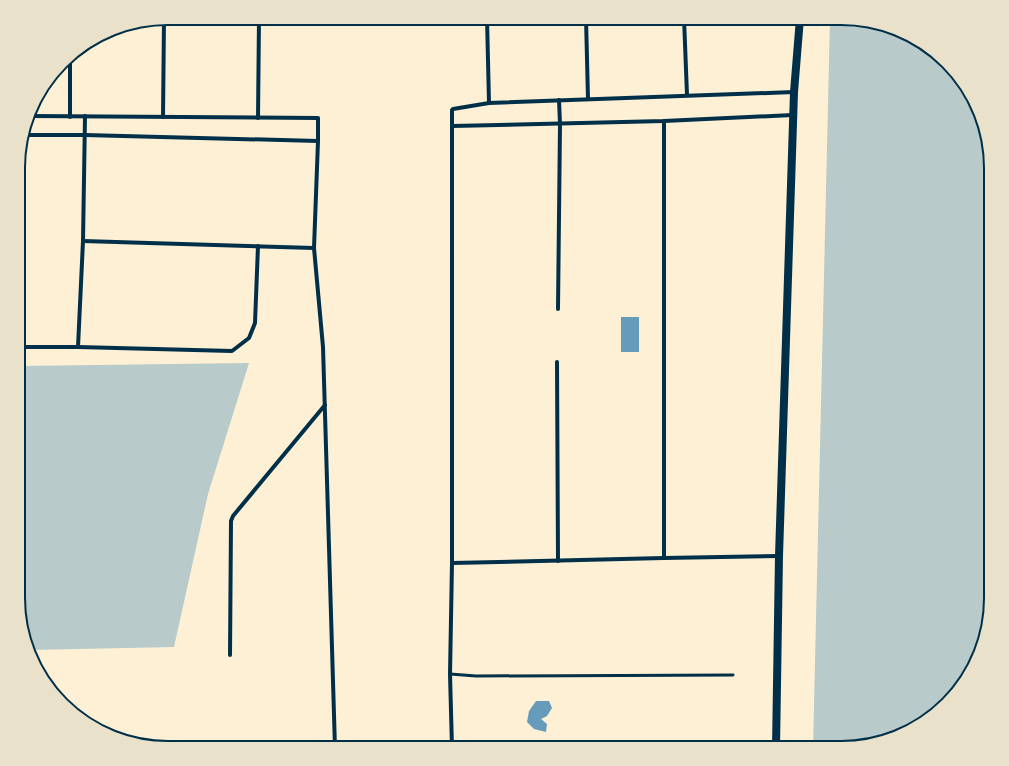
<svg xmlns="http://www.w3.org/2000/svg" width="1009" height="766" font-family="Cabin,sans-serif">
  <rect width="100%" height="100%" fill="#fdf0d5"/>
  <g fill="#b9caca">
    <path d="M830,18H850L898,29L940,55L976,102L991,168V608L979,655L954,697L907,733L841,748H813Z"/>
    <path d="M249,363L208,494L174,647L30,650L18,608L19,366Z"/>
  </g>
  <g fill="#669bbc">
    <rect x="621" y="317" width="18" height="35"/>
    <path d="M536,701H549L552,708L547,716L541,719L547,724L546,732L534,729L527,722L529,711Z"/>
  </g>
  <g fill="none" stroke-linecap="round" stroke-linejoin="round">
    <path stroke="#003049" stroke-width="3" d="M450,674L476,676L733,675"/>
    <g stroke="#003049" stroke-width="4">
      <path d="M487,18L489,103"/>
      <path d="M586,18L588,99"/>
      <path d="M684,18L687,95"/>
      <path d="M30,116L318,118V141L314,248L323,347L335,748"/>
      <path d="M70,117V54"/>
      <path d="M163,117L164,19"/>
      <path d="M258,118L259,18"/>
      <path d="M452,126L664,121L793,115"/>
      <path d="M24,135H85L318,141"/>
      <path d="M83,241L314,248"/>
      <path d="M558,309L560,124L559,100"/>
      <path d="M19,347H78L232,351L249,338L255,323L258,246"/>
      <path d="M78,347L83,241L85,116"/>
      <path d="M557,362L558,561"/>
      <path d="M664,558V121"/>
      <path d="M452,563L664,558L779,556"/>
      <path d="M230,655L231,521L233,516L325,405"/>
      <path d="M148,745L261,743"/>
      <path d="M557,747V748"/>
      <path d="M452,748L450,674L452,563V110L453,109L489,103L794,92"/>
    </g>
    <path stroke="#003049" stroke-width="8" d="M776,748L779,556L794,92L800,18"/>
  </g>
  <path d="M0 0H1009V766H0ZM168 25H841A143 143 0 0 1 984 168V598A143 143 0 0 1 841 741H168A143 143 0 0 1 25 598V168A143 143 0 0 1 168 25Z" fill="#e9e1ca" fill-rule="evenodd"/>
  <path fill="none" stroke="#003049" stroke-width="2" d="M168 25H841A143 143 0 0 1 984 168V598A143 143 0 0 1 841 741H168A143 143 0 0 1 25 598V168A143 143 0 0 1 168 25Z"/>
</svg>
